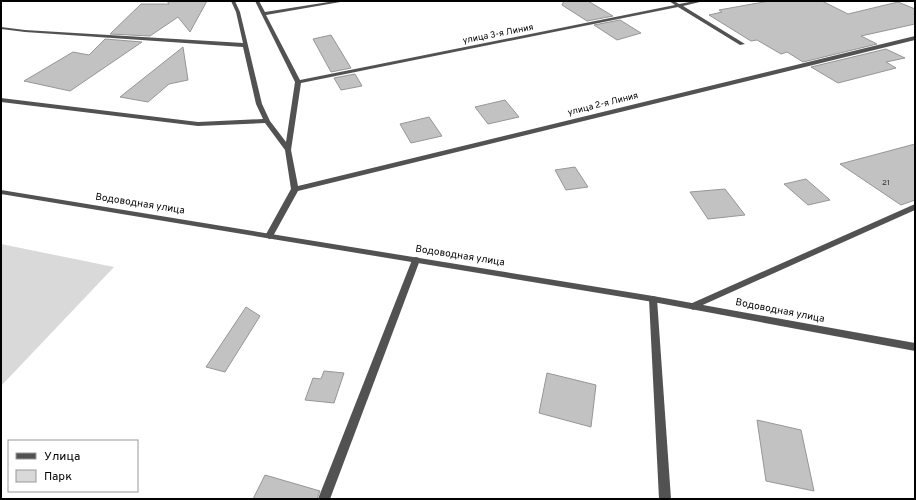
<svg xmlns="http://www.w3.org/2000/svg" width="916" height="500" font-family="Overpass,sans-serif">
  <rect width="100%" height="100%" fill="#fff"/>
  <path fill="#d9d9d9" d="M1,244L114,267L1,386Z"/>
  <g fill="#c2c2c2" stroke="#969696">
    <path d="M167,1H207L190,32L178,17L150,36L110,34L141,4H169Z"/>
    <path d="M564,1H588L613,16L587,21L562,5Z"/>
    <path d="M769,1H822L848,14L898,2L915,9V24L861,36L877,44L803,62L787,52L781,54L757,40L751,41L709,15L722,12L719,10Z"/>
    <path d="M620,20L641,33L617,40L594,25Z"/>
    <path d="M331,35L351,68L331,72L313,39Z"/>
    <path d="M105,39L142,42L70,91L24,81L73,52L89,55Z"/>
    <path d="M183,47L188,80L169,84L148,102L120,97Z"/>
    <path d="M886,49L905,58L886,62L896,68L838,83L811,67Z"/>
    <path d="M355,74L362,86L341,90L334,78Z"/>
    <path d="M505,100L519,117L488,124L475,107Z"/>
    <path d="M429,117L442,136L411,143L400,124Z"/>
    <path d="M915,144V200L901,205L840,164Z"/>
    <path d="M575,167L588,187L566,190L555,170Z"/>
    <path d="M806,179L830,200L808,205L784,184Z"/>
    <path d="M725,189L745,215L708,219L690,192Z"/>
    <path d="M246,307L260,316L225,372L206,367Z"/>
    <path d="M324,371L344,373L334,403L305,400L313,378L321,379Z"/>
    <path d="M547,373L596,385L591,427L539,413Z"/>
    <path d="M757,420L801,430L814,491L766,481Z"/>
    <path d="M265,475L320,491L317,499H253Z"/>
  </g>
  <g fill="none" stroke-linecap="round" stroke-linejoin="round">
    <g fill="#525252" fill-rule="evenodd">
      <path d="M231,1H235L240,12L262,104L270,121L286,142L295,82L255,1H259L265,12L335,1H346L266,15L300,80L675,5L669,1H674L679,4L695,1H704L683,6L745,44L740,45L678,7L301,83L291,150L298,186L915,36V40L298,191L272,238L269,239L265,236L291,189L285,150L265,123L198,126L1,102V98L198,122L263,119L256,104L243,47L25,32L1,29V27L25,30L243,43L236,12Z"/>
      <path d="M915,204V210L696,308L693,310L690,308L689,306L690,304Z"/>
      <path d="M416,257L419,258L420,260L330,499H318L412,260L413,258Z"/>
      <path d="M653,296L656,297L657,299L671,499H659L649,299L650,297Z"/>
    </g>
    <path fill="#525252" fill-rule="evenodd" d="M1,190L653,296L915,343V351L653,302L1,194Z"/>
  </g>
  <g text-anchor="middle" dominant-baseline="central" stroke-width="3" stroke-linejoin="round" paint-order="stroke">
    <g font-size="8" fill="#303030">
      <text x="886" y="183">21</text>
    </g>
    <g font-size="9" fill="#000" stroke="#fff">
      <text transform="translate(498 34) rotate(-11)">улица 3-я Линия</text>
      <text transform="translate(603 104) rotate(-14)">улица 2-я Линия</text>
    </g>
    <g font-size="10" fill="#000" stroke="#fff">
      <text transform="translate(140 204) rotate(9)">Водоводная улица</text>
      <text transform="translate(460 256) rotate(9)">Водоводная улица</text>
      <text transform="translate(780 311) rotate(11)">Водоводная улица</text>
    </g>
  </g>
  <rect width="916" height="500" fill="none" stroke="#000000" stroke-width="4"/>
  <rect x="8" y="440" width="130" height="52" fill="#ffffff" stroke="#999999"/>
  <rect x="16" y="453" width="20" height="6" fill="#525252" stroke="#999999"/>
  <text x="44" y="460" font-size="12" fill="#000000">Улица</text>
  <rect x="16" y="470" width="20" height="12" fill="#d9d9d9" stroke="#999999"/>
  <text x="44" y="480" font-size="12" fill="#000000">Парк</text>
</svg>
